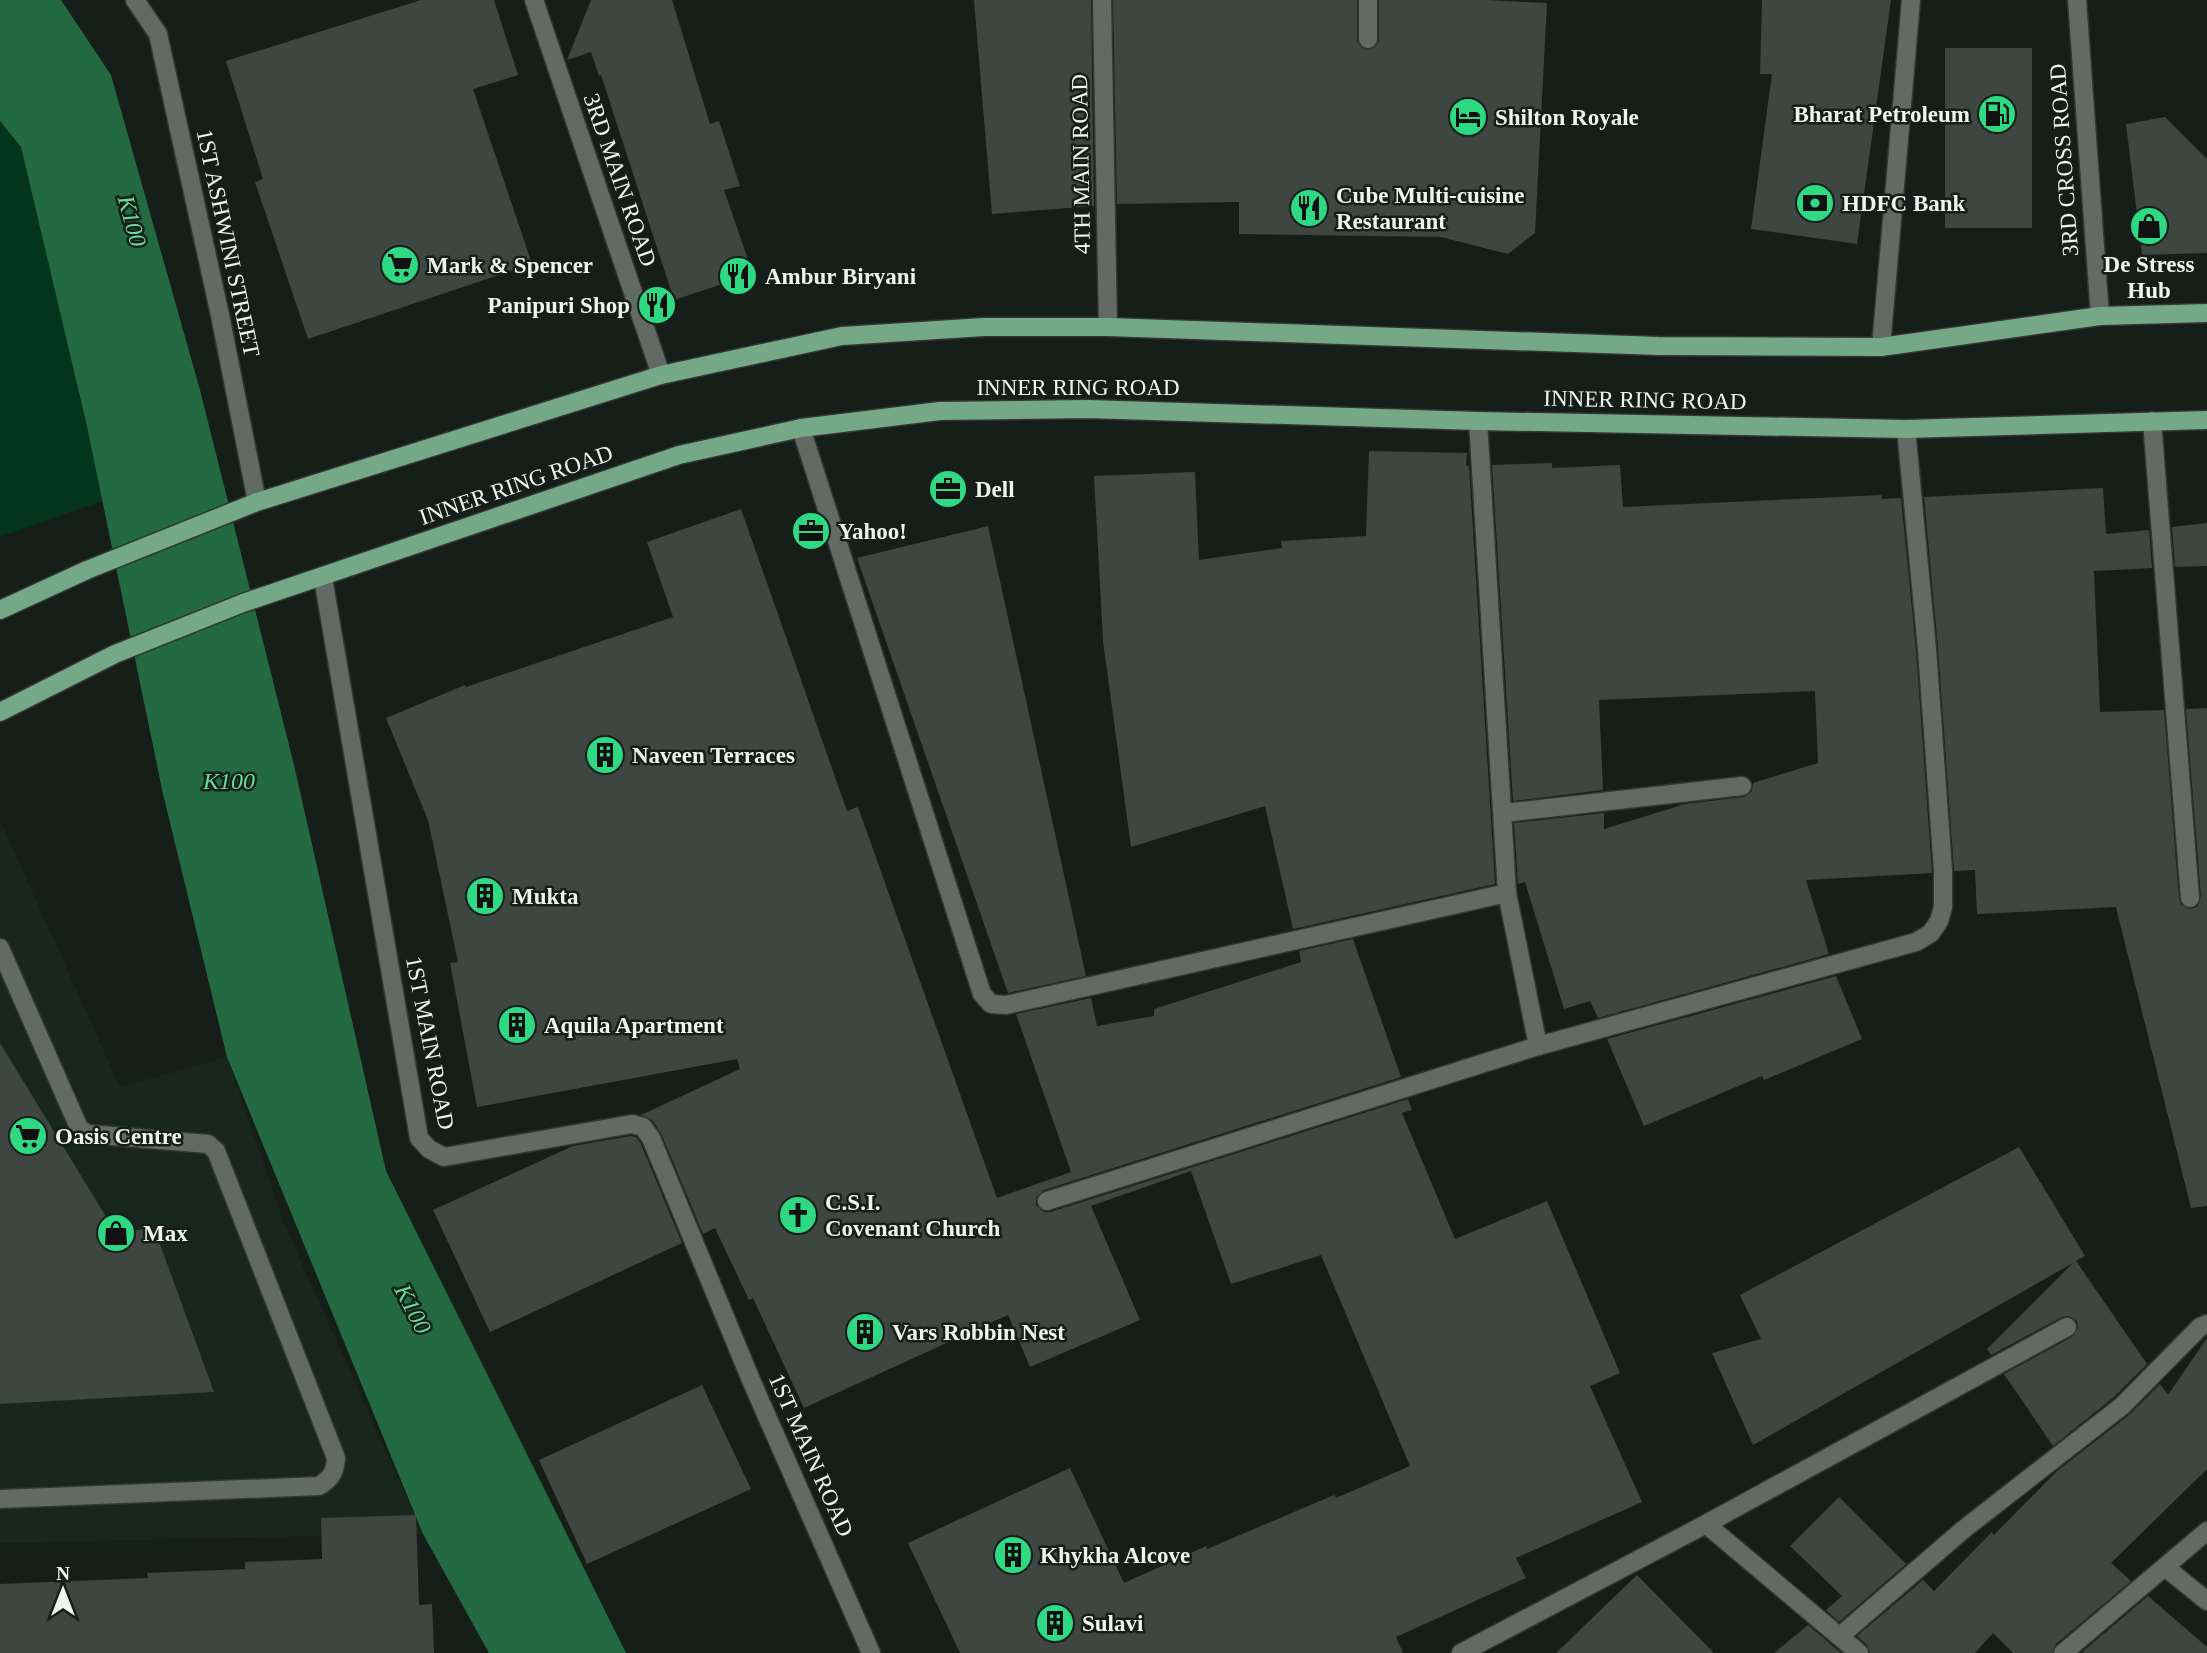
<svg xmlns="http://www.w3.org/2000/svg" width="2207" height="1653" font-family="Georgia,serif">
  <rect width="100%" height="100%" fill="#161e19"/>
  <path fill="#18261d" d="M0,820L120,1087L227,1057L285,1226L423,1534L0,1543Z"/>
  <path fill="#04351c" d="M0,121L21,147L86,421L102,501L0,537Z"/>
  <path fill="#236942" d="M0,0H61L111,75L200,390L294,765L386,1171L626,1653H489L423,1534L227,1057L163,794L86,422L21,147L0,121Z"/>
  <g fill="#3d4640">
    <path d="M421,0H494L518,75L473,89L532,264L308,339L255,182L263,179L226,61Z"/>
    <path d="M591,0H672L710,124L719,121L740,186L724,190L753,274L674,300L601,75L599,76L591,52L567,60Z"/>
    <path d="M974,0H1091L1094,206L992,214Z"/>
    <path d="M1113,0H1357V40L1362,48L1367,50L1374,48L1379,40V0H1488L1547,3L1535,233L1508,254L1441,237L1239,234V202L1117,204Z"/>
    <path d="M1762,0H1891L1857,244L1751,229L1772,74H1760Z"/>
    <rect x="1945" y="48" width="87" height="180"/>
    <path d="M2165,117L2207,159V253L2142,255L2126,124Z"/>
    <path d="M1369,451L1467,453L1466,466H1469L1495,884L1293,929L1265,806L1131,847L1103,641L1094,476L1195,472L1199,560L1282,548L1281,541L1366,536Z"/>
    <path d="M1552,463V468L1620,465L1623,507L1881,495L1882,499L1901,498L1916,650L1932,873L1806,880L1829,954L1598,1018L1590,1001L1564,1009L1525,882L1518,884L1514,823L1604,813V829L1685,804L1744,797L1752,791L1753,783L1818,763L1815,691L1599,700L1603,790L1513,801L1492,465Z"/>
    <path d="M2103,488L2106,534L2149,530L2152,568L2094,571L2100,712L2164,710L2179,899L2181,905L2190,909L2197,907L2201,897L2186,709L2207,708V1206L2191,1208L2116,907L1977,914L1975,870L1954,871L1938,648L1924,497Z"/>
    <path d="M741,509L847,811L858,807L997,1198L1071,1172L1016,1014L1091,998L1097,1026L1154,1016V1009L1301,962L1299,951L1353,939L1401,1077L1044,1190L1036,1198V1205L1044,1212H1050L1408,1099L1412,1110L1402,1113L1455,1239L1547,1201L1620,1373L1590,1386L1642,1502L1516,1558L1526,1578L1396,1637L1403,1653H960L908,1543L1070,1468L1124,1583L1206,1546L1207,1549L1334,1495L1336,1498L1410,1466L1321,1255L1231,1284L1191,1171L1091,1206L1140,1320L1030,1367L1008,1315L804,1408L753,1298L749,1300L715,1228L703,1234L661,1133L652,1120L641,1115L740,1069L737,1059L477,1107L450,963L458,962L428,820L386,718L465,685L466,687L673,617L647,542Z"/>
    <path d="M2207,523V566L2175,567L2172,527Z"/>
    <path d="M988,526L1086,976L1008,993L857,558Z"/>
    <path d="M1836,976L1862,1039L1764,1080L1762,1076L1644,1126L1607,1039Z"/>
    <path d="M0,1043L116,1233L154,1228L214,1392L0,1404Z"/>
    <path d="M631,1136L636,1137L641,1144L682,1243L490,1332L433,1210L573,1146Z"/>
    <path d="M2019,1147L2085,1256L2076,1261L2147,1364L2114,1397L2053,1446L2004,1374L2072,1337L2078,1328L2077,1321L2068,1316L2062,1317L1991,1355L1987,1349L2073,1263L1753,1445L1712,1353L1761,1339L1740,1295Z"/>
    <path d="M2207,1338V1469L2111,1563L2131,1581L2056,1644L2052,1653H2013L1993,1633L1975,1653H1870L1867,1645L1857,1636L1923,1580L1934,1591L1992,1532L1994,1535L2057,1471L2129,1415L2160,1384L2168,1395Z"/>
    <path d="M702,1385L751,1489L587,1564L539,1460Z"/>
    <path d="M1839,1497L1906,1564L1839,1622L1826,1610L1842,1596L1790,1546Z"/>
    <path d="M416,1515L419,1605L432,1604L434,1653H0V1584L148,1578L147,1573L245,1569V1562L322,1559L321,1518Z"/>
    <path d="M1637,1575L1714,1653H1556Z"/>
    <path d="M2148,1596L2207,1647V1653H2081Z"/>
    <path d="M1808,1625L1841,1653H1774Z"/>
  </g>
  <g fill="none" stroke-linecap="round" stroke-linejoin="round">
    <defs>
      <g id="minor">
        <path d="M135,0L158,34L220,315L257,502"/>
        <path d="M534,0L661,375"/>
        <path d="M1102,0L1108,327"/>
        <path d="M1368,0V39"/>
        <path d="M2077,0L2100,316"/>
        <path d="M1881,347L1911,0"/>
        <path d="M1478,421L1507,893L1538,1046"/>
        <path d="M2152,421L2190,898"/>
        <path d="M801,428L982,994L991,1004L1006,1005L1507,893"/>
        <path d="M323,578L419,1138L429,1149L444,1157L632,1124L643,1127L651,1138L751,1380L871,1653"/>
        <path d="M1504,813L1742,786"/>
        <path d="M0,948L80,1130L89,1134L208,1144L216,1151L336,1458C335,1472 331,1479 319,1486L0,1499"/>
        <path d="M1047,1201L1538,1046L1916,942L1931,933L1939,921L1943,907V870L1927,649L1906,429"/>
        <path d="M1706,1524L2067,1327"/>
        <path d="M2165,1567L2207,1601"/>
        <path d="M1840,1636L1964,1529L2122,1406L2200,1327L2207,1324"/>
        <path d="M1461,1653L1706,1524L1859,1653"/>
        <path d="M2063,1653L2207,1531"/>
      </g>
      <g id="major">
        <path d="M0,610L87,570L257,502L661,375L842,336L984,327H1108L1659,346L1881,347L2100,316L2207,313"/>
        <path d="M0,712L115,654L243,603L679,455L801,428L940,411L1087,409L1478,421L1906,429L2207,420"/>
      </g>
    </defs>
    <use href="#minor" stroke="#323734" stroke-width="21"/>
    <use href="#major" stroke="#323734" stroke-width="21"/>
    <use href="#minor" stroke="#616a64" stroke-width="18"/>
    <use href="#major" stroke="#74a887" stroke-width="18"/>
  </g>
  <defs>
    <symbol id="fuel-disc" viewBox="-11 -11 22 22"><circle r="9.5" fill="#2fd883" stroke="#161e19"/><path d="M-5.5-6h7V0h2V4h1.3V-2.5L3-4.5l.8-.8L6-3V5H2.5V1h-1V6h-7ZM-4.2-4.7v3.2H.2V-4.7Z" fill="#111"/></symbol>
    <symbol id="hotel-disc" viewBox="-11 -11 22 22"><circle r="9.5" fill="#2fd883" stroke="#161e19"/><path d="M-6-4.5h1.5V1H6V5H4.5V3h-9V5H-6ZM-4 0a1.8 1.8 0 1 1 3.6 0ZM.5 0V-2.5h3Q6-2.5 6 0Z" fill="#111"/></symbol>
    <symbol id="bank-disc" viewBox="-11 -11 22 22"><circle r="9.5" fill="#2fd883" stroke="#161e19"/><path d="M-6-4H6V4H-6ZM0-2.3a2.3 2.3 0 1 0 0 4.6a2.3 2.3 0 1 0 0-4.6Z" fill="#111"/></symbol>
    <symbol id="restaurant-disc" viewBox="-11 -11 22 22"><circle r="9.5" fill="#2fd883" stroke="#161e19"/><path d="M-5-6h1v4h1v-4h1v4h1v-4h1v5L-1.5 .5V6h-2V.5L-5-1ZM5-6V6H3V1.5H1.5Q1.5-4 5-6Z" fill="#111"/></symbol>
    <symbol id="shop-disc" viewBox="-11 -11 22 22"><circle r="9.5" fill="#2fd883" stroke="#161e19"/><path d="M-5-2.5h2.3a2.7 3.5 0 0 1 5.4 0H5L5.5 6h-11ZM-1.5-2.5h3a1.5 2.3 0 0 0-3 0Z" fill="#111"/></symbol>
    <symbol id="supermarket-disc" viewBox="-11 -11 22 22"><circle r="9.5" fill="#2fd883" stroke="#161e19"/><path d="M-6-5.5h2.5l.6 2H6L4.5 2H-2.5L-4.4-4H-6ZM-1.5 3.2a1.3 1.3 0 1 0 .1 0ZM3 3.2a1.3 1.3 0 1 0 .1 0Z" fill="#111"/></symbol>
    <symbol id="office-disc" viewBox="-11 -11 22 22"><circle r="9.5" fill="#2fd883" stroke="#161e19"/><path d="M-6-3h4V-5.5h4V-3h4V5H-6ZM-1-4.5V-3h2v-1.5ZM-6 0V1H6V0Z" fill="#111"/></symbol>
    <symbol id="building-disc" viewBox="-11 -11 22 22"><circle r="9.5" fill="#2fd883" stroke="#161e19"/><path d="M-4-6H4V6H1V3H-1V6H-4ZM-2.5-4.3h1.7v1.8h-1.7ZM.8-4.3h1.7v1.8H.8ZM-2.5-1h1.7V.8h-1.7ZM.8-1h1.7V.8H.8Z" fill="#111"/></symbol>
    <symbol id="church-disc" viewBox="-11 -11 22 22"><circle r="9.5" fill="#2fd883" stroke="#161e19"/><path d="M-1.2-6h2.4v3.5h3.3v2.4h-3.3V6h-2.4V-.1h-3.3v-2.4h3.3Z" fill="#111"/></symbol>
  </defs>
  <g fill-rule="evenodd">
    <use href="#fuel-disc" x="1975" y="92" width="44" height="44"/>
    <use href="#hotel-disc" x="1446" y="95" width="44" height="44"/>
    <use href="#bank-disc" x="1793" y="181" width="44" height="44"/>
    <use href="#restaurant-disc" x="1287" y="186" width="44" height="44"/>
    <use href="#shop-disc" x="2127" y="204" width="44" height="44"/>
    <use href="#supermarket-disc" x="378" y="243" width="44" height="44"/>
    <use href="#restaurant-disc" x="716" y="254" width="44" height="44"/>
    <use href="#restaurant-disc" x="635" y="283" width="44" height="44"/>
    <use href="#office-disc" x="926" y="467" width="44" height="44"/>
    <use href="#office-disc" x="789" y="509" width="44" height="44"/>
    <use href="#building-disc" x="583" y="733" width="44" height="44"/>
    <use href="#building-disc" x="463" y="874" width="44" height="44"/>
    <use href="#building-disc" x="495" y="1003" width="44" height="44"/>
    <use href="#supermarket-disc" x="6" y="1114" width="44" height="44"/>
    <use href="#church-disc" x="776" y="1193" width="44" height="44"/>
    <use href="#shop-disc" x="94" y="1211" width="44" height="44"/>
    <use href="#building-disc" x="843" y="1310" width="44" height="44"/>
    <use href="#building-disc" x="991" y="1533" width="44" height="44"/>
    <use href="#building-disc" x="1033" y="1601" width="44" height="44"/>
  </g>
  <g text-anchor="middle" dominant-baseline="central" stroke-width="5" stroke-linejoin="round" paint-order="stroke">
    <g font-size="23" font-weight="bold" fill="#eff4f1" stroke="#161e19" text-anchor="start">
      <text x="1970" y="114" text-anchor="end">Bharat Petroleum</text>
      <text x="1495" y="117">Shilton Royale</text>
      <text x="1336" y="195">Cube Multi-cuisine<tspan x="1336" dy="26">Restaurant</tspan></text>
      <text x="1842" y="203">HDFC Bank</text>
      <text x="2149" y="264" text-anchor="middle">De Stress<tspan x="2149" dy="26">Hub</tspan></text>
      <text x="427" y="265">Mark &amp; Spencer</text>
      <text x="765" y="276">Ambur Biryani</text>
      <text x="630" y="305" text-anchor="end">Panipuri Shop</text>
      <text x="975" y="489">Dell</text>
      <text x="838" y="531">Yahoo!</text>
      <text x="632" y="755">Naveen Terraces</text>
      <text x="512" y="896">Mukta</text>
      <text x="544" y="1025">Aquila Apartment</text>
      <text x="55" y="1136">Oasis Centre</text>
      <text x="825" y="1202">C.S.I.<tspan x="825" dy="26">Covenant Church</tspan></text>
      <text x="143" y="1233">Max</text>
      <text x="892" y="1332">Vars Robbin Nest</text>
      <text x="1040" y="1555">Khykha Alcove</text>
      <text x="1082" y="1623">Sulavi</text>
    </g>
    <g font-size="23" fill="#eff4f1" stroke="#161e19">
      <text transform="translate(2064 160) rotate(-94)">3RD CROSS ROAD</text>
      <text transform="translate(1081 164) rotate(-91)">4TH MAIN ROAD</text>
      <text transform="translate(620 180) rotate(71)">3RD MAIN ROAD</text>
      <text transform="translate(228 243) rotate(78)">1ST ASHWINI STREET</text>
      <text x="1078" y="387">INNER RING ROAD</text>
      <text transform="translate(1645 400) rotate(1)">INNER RING ROAD</text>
      <text transform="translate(516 485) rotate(-19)">INNER RING ROAD</text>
      <text transform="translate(430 1043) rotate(79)">1ST MAIN ROAD</text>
      <text transform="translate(811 1455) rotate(66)">1ST MAIN ROAD</text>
    </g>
    <g font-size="24" font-style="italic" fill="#66dd97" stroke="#161e19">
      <text transform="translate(132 221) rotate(75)">K100</text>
      <text x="229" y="781">K100</text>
      <text transform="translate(413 1309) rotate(63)">K100</text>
    </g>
  </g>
  <g transform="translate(63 1590)" stroke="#161e19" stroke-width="5" paint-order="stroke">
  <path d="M0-5L12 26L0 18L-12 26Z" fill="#eff4f1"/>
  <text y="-10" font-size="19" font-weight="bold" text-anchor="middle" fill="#eff4f1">N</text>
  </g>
</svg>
